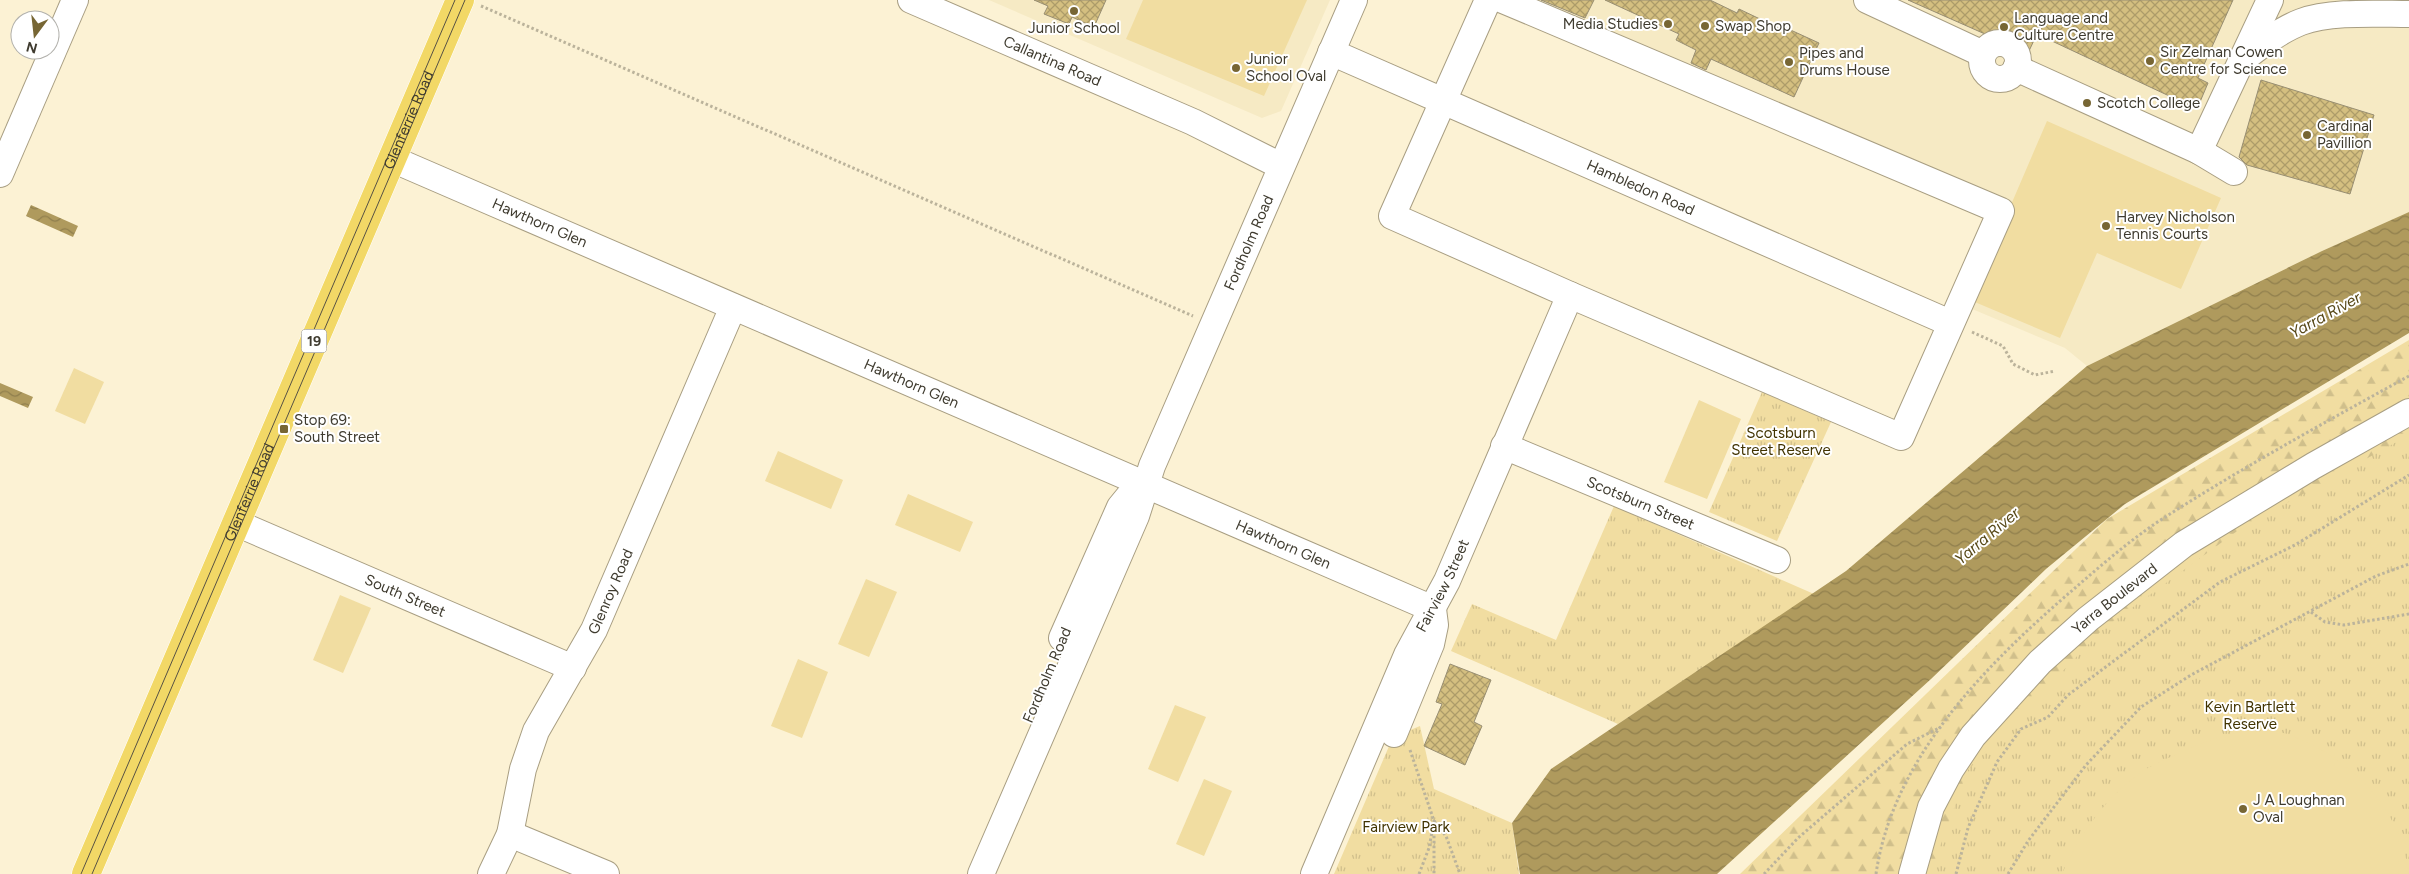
<svg xmlns="http://www.w3.org/2000/svg" width="2409" height="874" font-family="Figtree,sans-serif">
  <defs>
    <pattern id="forest-firs" width="22" height="20" patternUnits="userSpaceOnUse" patternTransform="scale(1.25)"><rect width="22" height="20" fill="#f1dda1"/><path d="M5 1l3.5 6h-7zM16 11l3.5 6h-7z" fill="#d0bf8b"/></pattern>
    <pattern id="park-tufts" width="24" height="20" patternUnits="userSpaceOnUse" patternTransform="scale(1.25)"><rect width="24" height="20" fill="#f1dda1"/><path d="M3 7l-1-3M5 7V3M7 7l1-3M15 17l-1-3M17 17v-4M19 17l1-3" fill="none" stroke="#d0bf8b"/></pattern>
    <pattern id="water-waves" width="16" height="10" patternUnits="userSpaceOnUse" patternTransform="scale(1.25)"><rect width="16" height="10" fill="#af9a5d"/><path d="M0 5q4-4 8 0t8 0" fill="none" stroke="#907f4d"/></pattern>
    <pattern id="building-cross-hatch" width="8" height="8" patternUnits="userSpaceOnUse" patternTransform="scale(1.25)"><rect width="8" height="8" fill="#d4bf80"/><path d="M0 0l8 8M0 8l8-8" fill="none" stroke="#ad9c69"/></pattern>
  </defs>
  <rect width="100%" height="100%" fill="#fcf2d4"/>
  <g fill="#f6eac4">
    <path d="M989,0H1330L1281,111L1262,118Z"/>
    <path d="M1522,0H2409V212L2322,251L2087,366L2065,348L1965,306L2009,206Z"/>
  </g>
  <path fill="url(#forest-firs)" d="M2409,340V763L2044,874H1740L2107,519Z"/>
  <g fill="url(#park-tufts)">
    <path d="M1762,392L1831,422L1777,541L1709,512Z"/>
    <path d="M2409,435V874H1930L1968,770L2103,629L2240,529Z"/>
    <path d="M1614,506L1814,594L1618,724L1451,651L1472,604L1556,640Z"/>
    <path d="M1420,726L1434,789L1512,823L1519,874H1334L1393,737Z"/>
  </g>
  <g fill="#f1dda1">
    <path d="M1143,0H1307L1264,96L1126,39Z"/>
    <path d="M2047,121L2221,198L2181,289L2097,253L2060,338L1970,300Z"/>
    <path d="M74,368L104,382L85,424L55,411Z"/>
    <path d="M1699,400L1741,419L1707,499L1664,482Z"/>
    <path d="M778,451L843,480L831,509L765,481Z"/>
    <path d="M908,494L973,522L960,552L895,525Z"/>
    <path d="M866,579L897,592L869,657L838,644Z"/>
    <path d="M340,595L371,608L343,673L313,660Z"/>
    <path d="M798,659L828,672L802,738L771,726Z"/>
    <path d="M1175,705L1206,717L1178,782L1148,769Z"/>
    <path d="M2247,731C2257,731 2268,731 2278,732C2292,734 2306,742 2318,748C2367,775 2401,817 2409,874H2062C2080,833 2107,796 2144,770C2156,763 2170,757 2182,752C2204,742 2223,734 2247,731Z"/>
    <path d="M1204,779L1232,791L1204,856L1176,844Z"/>
  </g>
  <g fill="url(#water-waves)">
    <path d="M31,205L78,226L73,237L26,216Z"/>
    <path d="M2409,212V333L2125,504L2046,569L1931,679L1717,874H1520L1512,823L1551,769L1846,571L2087,366L2322,251Z"/>
    <path d="M0,383L33,397L28,408L0,396Z"/>
  </g>
  <g fill="url(#building-cross-hatch)" stroke="#988e72">
    <path d="M1034,0H1106L1094,27L1072,17L1069,24L1044,14L1048,6Z"/>
    <path d="M1541,0H1594L1585,18Z"/>
    <path d="M1605,0H1710L1737,13L1739,9L1783,30L1784,27L1819,43L1794,97L1711,59L1706,70L1691,63L1696,50L1676,40L1679,34Z"/>
    <path d="M1908,0H2233L2198,78L2208,83L2197,109L2037,34L2028,53Z"/>
    <path d="M2261,80L2374,115L2350,194L2247,165L2239,157Z"/>
    <path d="M1450,664L1491,680L1474,722L1482,726L1465,765L1424,746L1442,704L1436,702Z"/>
  </g>
  <g fill="none" stroke-linecap="round" stroke-linejoin="round">
    <defs>
      <g id="minor">
        <path id="s1" d="M911,0L1193,122L1281,166"/>
        <path d="M1488,0L1392,216L1570,295L1901,437L2001,211L1503,0"/>
        <path d="M1867,0L1983,54"/>
        <circle cx="2000" cy="61" r="18"/>
        <path id="s2" d="M1331,52L1950,323"/>
        <path d="M2242,60C2260,46 2280,30 2301,22C2330,11 2377,14 2409,14"/>
        <path d="M2016,68L2199,151L2234,172"/>
        <path d="M2199,151L2270,0"/>
        <path id="s3" d="M392,159L1433,609L1435,625L1431,644L1394,734"/>
        <path d="M0,174L75,0"/>
        <path id="s4" d="M1504,446L1777,560"/>
        <path id="s5" d="M236,523L573,668"/>
        <path d="M1062,638L1120,507L1129,496L1145,485"/>
        <path d="M510,834L606,874"/>
        <path id="s6" d="M491,874L510,834L523,769L536,731L594,630L733,307"/>
        <path id="s7" d="M981,874L1136,516L1152,466L1354,0"/>
        <path id="s8" d="M1314,874L1407,655L1447,581L1570,295"/>
        <path id="s9" d="M1912,874L1931,807L1951,769L1973,736L2040,662L2088,619L2184,544L2313,466L2409,412"/>
      </g>
      <g id="major">
        <path id="s10" d="M86,874L460,0"/>
      </g>
    </defs>
    <use href="#minor" stroke="#a89e82" stroke-width="28"/>
    <use href="#major" stroke="#fff" stroke-width="29"/>
    <g stroke="#bbb39b" stroke-width="3" stroke-dasharray="2.5 2.5" stroke-linecap="butt">
      <path d="M481,6L1193,316"/>
      <path d="M1972,332L2003,346L2013,364L2035,375L2055,371"/>
      <path d="M2311,612L2325,622L2344,625L2409,614"/>
      <path d="M1410,750L1434,821L1446,836L1460,874"/>
      <path d="M1419,874L1429,848L1434,821V874"/>
      <path d="M1764,874L1798,838L1907,744L1941,727"/>
      <path d="M1876,874C1893,756 1989,662 2075,588C2105,562 2136,535 2170,514C2247,465 2329,420 2409,376"/>
      <path d="M1956,874L1968,828L1997,762L2021,729L2048,717L2068,695L2220,582L2295,545L2409,475"/>
      <path d="M2008,874L2028,841L2086,765L2141,707L2191,675L2376,576L2409,564"/>
    </g>
    <use href="#minor" stroke="#fff" stroke-width="26"/>
    <use href="#major" stroke="#f2d866" stroke-width="28"/>
    <g stroke="#575244" stroke-width="1">
      <path d="M81,874L455,0"/>
      <path d="M92,874L465,0"/>
    </g>
  </g>
  <g fill="#776634" stroke="#fff" stroke-width="2">
    <circle cx="1074" cy="11" r="5"/>
    <circle cx="1668" cy="24" r="5"/>
    <circle cx="1705" cy="26" r="5"/>
    <circle cx="2004" cy="27" r="5"/>
    <circle cx="2150" cy="61" r="5"/>
    <circle cx="1789" cy="62" r="5"/>
    <circle cx="1236" cy="68" r="5"/>
    <circle cx="2087" cy="103" r="5"/>
    <circle cx="2307" cy="135" r="5"/>
    <circle cx="2106" cy="226" r="5"/>
    <rect x="279" y="424" width="10" height="10" rx="2.5"/>
    <circle cx="2243" cy="809" r="5"/>
  </g>
  <g text-anchor="middle" dominant-baseline="central" stroke-width="4" stroke-linejoin="round" paint-order="stroke">
    <rect fill="#fff" stroke="#79766d" stroke-width="1" x="301.5" y="329.5" width="25" height="23" rx="4"/>
    <g font-size="14" font-weight="bold" fill="#3f3b2f">
      <text x="314" y="341">19</text>
    </g>
    <g font-size="15" fill="#3f3b2f" stroke="#fff" text-anchor="start">
      <text x="2014" y="18">Language and<tspan x="2014" dy="17">Culture Centre</tspan></text>
      <text x="1658" y="24" text-anchor="end">Media Studies</text>
      <text x="1715" y="26">Swap Shop</text>
      <text x="1074" y="28" text-anchor="middle">Junior School</text>
      <text x="2160" y="52">Sir Zelman Cowen<tspan x="2160" dy="17">Centre for Science</tspan></text>
      <text x="1799" y="53">Pipes and<tspan x="1799" dy="17">Drums House</tspan></text>
      <text x="1246" y="59">Junior<tspan x="1246" dy="17">School Oval</tspan></text>
      <text x="2097" y="103">Scotch College</text>
      <text x="2317" y="126">Cardinal<tspan x="2317" dy="17">Pavillion</tspan></text>
      <text x="2116" y="217">Harvey Nicholson<tspan x="2116" dy="17">Tennis Courts</tspan></text>
      <text x="294" y="420">Stop 69:<tspan x="294" dy="17">South Street</tspan></text>
      <text x="2253" y="800">J A Loughnan<tspan x="2253" dy="17">Oval</tspan></text>
    </g>
    <g font-size="15" fill="#3f3b2f" stroke="#fff">
      <text stroke="none"><textPath href="#s1" startOffset="154">Callantina Road</textPath></text>
      <text stroke="none"><textPath href="#s10" startOffset="820">Glenferrie Road</textPath></text>
      <text stroke="none"><textPath href="#s2" startOffset="338">Hambledon Road</textPath></text>
      <text stroke="none"><textPath href="#s3" startOffset="161">Hawthorn Glen</textPath></text>
      <text stroke="none"><textPath href="#s7" startOffset="686">Fordholm Road</textPath></text>
      <text stroke="none"><textPath href="#s3" startOffset="566">Hawthorn Glen</textPath></text>
      <text stroke="none"><textPath href="#s10" startOffset="415">Glenferrie Road</textPath></text>
      <text stroke="none"><textPath href="#s4" startOffset="148">Scotsburn Street</textPath></text>
      <text stroke="none"><textPath href="#s3" startOffset="971">Hawthorn Glen</textPath></text>
      <text stroke="none"><textPath href="#s8" startOffset="316">Fairview Street</textPath></text>
      <text stroke="none"><textPath href="#s6" startOffset="309">Glenroy Road</textPath></text>
      <text stroke="none"><textPath href="#s5" startOffset="184">South Street</textPath></text>
      <text stroke="none"><textPath href="#s9" startOffset="350">Yarra Boulevard</textPath></text>
      <text transform="translate(1047 675) rotate(-67)">Fordholm Road</text>
    </g>
    <g font-size="15" fill="#413300" stroke="#fff">
      <text x="1781" y="433">Scotsburn<tspan x="1781" dy="17">Street Reserve</tspan></text>
      <text x="2250" y="707">Kevin Bartlett<tspan x="2250" dy="17">Reserve</tspan></text>
      <text x="1406" y="827">Fairview Park</text>
    </g>
    <g font-size="16" font-style="italic" fill="#584919" stroke="#fff">
      <text transform="translate(2325 315) rotate(-29)">Yarra River</text>
      <text transform="translate(1987 536) rotate(-40)">Yarra River</text>
    </g>
  </g>
  <g transform="translate(35 35) rotate(195)"><circle r="24" fill="#ffffff" stroke="#b2b1ac"/>
  <path d="M0-4L9 19L0 12L-9 19Z" fill="#776634"/>
  <text y="-8" font-size="14" font-weight="bold" text-anchor="middle" fill="#3f3b2f">N</text>
  </g>
</svg>
